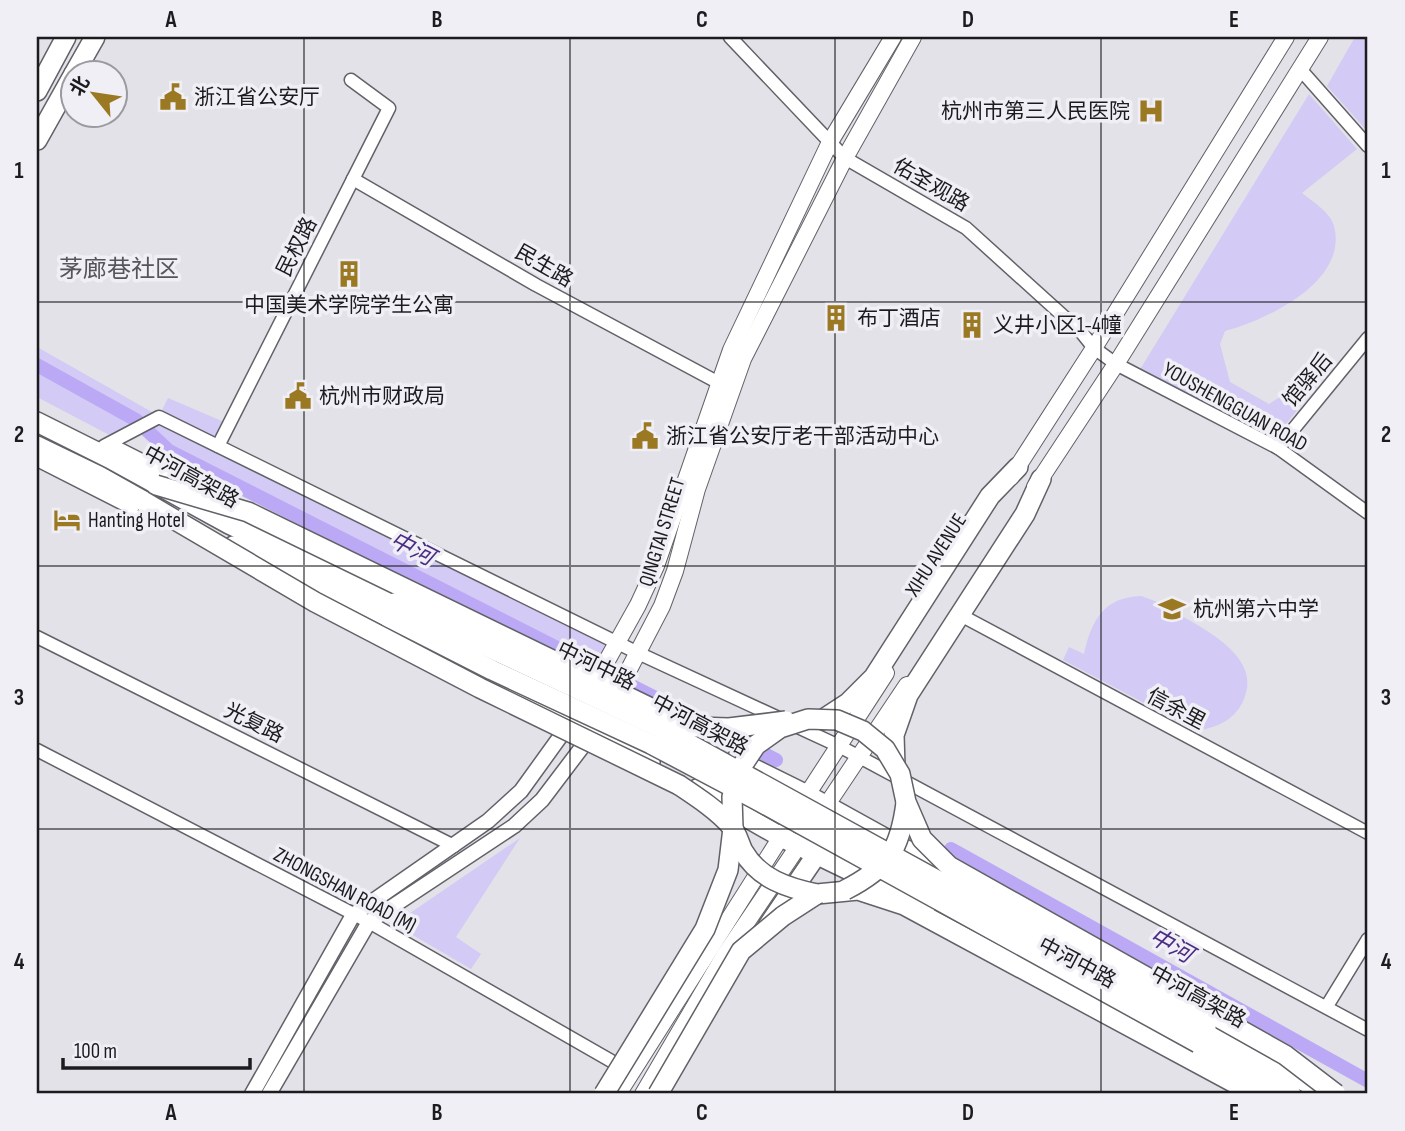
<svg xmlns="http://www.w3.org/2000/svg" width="1405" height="1131" font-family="'Sofia Sans Condensed','Noto Sans SC',sans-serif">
  <rect width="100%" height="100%" fill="#e3e2e9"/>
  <g fill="#d3caf5">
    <path d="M1355,37H1368V132L1327,86Z"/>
    <path d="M1309,94L1357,149L1302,193C1312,201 1328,211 1333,223C1352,280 1267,320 1225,331L1220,344L1230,382L1269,404L1312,377L1319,383L1274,439L1139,371Z"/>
    <path d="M37,347L159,416L168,398L229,424L218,445L618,643L593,680L169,451L146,424L117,439L37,397Z"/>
    <path d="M1141,596L1155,601C1187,621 1265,651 1244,699C1235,720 1218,727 1197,731L1063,660L1069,647L1084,654C1091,621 1104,597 1141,596Z"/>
    <path d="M520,838L456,937L481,954L471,969L394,924Z"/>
  </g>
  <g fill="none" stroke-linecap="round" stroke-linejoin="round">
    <g stroke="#bca9f5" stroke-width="14">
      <path d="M37,365L136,420L169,451L691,716"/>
      <path d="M715,729L776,760"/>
      <path d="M951,849L1368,1081"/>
    </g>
    <defs>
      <g id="minor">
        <path d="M730,37L845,158L966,228L1082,333L1094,348L1116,364L1278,448L1368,513"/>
        <path d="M1300,69L1368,146"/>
        <path d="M353,179L536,285L719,383"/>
        <path d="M104,446L159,417L638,653L839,746L1368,1030"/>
        <path d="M218,446L389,108L351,80"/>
        <path d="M1278,448L1368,338"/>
        <path d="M966,618L1368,833"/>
        <path d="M37,637L454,846"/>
        <path d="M37,750L369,922L627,1070"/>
        <path d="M1327,1006L1368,939"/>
      </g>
      <g id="tertiary">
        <path d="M252,1094L353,915L488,821L521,791L570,723"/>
        <path d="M269,1094L369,922L514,826L542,800L592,734"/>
      </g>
      <g id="secondary">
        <path d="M1011,477L1094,348L1286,37"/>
        <path d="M1035,487L1116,364L1320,37"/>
        <path d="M590,691L638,605L656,566L731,350L830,142L893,37"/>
        <path d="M612,702L662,606L675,571L697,489L743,359L845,158L913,37"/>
        <path d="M801,804L886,673"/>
        <path d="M820,815L907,685"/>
        <path d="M618,1094L786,829"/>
        <path d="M643,1094L724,956L805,836"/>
      </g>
      <g id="primary">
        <path d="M74,74L95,37"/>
        <path d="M37,91L66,37"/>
        <path d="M37,140L74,74"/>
        <path d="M110,448L195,491"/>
        <path d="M37,456L151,514"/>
        <path d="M509,688L594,730L650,762"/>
        <path d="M736,760L807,795L957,878"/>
        <path d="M697,789L781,837L925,907"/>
        <path d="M768,926L817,854"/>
        <path d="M1241,1078L1271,1094"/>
      </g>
      <g id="trunk">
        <path d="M37,422L109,458L229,524L394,603"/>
        <path d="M37,446L99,476L156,508"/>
        <path d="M233,546L340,593L388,617"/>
        <path d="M822,720L848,703L874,677L990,496L1018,467"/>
        <path d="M895,766L894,735L908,695L1025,514L1041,479"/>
        <path d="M817,894L858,890L904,905L1255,1094"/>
        <path d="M1206,1028L1324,1092"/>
        <path d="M1198,1043L1291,1094"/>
      </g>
    </defs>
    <use href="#minor" stroke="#626167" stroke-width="15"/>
    <use href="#tertiary" stroke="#626167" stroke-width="17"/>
    <use href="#secondary" stroke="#626167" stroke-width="18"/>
    <use href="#primary" stroke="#626167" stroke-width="22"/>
    <use href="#trunk" stroke="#626167" stroke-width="22"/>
    <use href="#minor" stroke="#fff" stroke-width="12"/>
    <use href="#tertiary" stroke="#fff" stroke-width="14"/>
    <use href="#secondary" stroke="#fff" stroke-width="16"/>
    <use href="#primary" stroke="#fff" stroke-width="19"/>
    <use href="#trunk" stroke="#fff" stroke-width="19"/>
    <defs>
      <g id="trunk-bridge">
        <path d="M156,485L248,512L659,712L695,727L729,728L786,721"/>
        <path d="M143,501L315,602L480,688L679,785C697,797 717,810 731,826C737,833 739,843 743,851C759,879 788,888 817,894"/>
        <path d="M394,603L662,729L1206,1028"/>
        <path d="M388,617L492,670L651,744L757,800L1198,1043"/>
        <path d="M845,890C888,868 900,850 906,803"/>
        <path d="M604,1094L705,929L728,870L733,828L732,797L740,769L756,745L780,728L808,719L837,720L863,731L885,749L900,774L906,802L922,839L949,866L1285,1055L1336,1094"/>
        <path d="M658,1094L741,951L783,916L817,894"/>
      </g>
    </defs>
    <use href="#trunk-bridge" stroke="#626167" stroke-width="22" stroke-linecap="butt"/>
    <use href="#trunk-bridge" stroke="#fff" stroke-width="19"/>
  </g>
  <path fill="none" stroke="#1c1b1e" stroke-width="2" stroke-opacity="0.55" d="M304,37V1094M570,37V1094M835,37V1094M1101,37V1094M37,302H1368M37,566H1368M37,829H1368"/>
  <defs>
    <symbol id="civic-bare" viewBox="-9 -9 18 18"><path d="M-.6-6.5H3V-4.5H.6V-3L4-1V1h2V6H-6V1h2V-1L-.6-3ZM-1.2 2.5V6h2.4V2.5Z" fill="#9b7822" stroke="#f0eff6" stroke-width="2.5" paint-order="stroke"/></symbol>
    <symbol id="hospital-bare" viewBox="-9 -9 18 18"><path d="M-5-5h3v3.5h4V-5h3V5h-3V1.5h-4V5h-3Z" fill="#9b7822" stroke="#f0eff6" stroke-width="2.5" paint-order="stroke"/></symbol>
    <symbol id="building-bare" viewBox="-9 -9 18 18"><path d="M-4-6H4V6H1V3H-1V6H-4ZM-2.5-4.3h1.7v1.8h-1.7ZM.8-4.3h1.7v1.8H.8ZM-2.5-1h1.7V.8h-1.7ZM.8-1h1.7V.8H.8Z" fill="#9b7822" stroke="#f0eff6" stroke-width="2.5" paint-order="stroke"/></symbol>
    <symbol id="hotel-bare" viewBox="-9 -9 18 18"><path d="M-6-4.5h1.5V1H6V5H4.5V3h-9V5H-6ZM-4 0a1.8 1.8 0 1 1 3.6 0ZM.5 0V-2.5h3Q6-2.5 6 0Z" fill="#9b7822" stroke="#f0eff6" stroke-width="2.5" paint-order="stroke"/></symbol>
    <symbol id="school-bare" viewBox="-9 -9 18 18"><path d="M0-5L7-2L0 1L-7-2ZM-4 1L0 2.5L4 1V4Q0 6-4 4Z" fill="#9b7822" stroke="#f0eff6" stroke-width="2.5" paint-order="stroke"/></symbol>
  </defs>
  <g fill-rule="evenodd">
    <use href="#civic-bare" x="154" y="78" width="38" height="38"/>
    <use href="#hospital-bare" x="1132" y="92" width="38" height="38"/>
    <use href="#building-bare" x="330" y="255" width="38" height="38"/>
    <use href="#building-bare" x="817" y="299" width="38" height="38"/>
    <use href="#building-bare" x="953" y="306" width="38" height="38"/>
    <use href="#civic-bare" x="279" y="377" width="38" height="38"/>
    <use href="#civic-bare" x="626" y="417" width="38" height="38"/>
    <use href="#hotel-bare" x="48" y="501" width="38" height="38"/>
    <use href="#school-bare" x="1153" y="590" width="38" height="38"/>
  </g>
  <g text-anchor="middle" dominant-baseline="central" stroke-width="7" stroke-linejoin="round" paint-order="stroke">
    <g font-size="21" fill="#1c1b1e" stroke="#f0eff6" text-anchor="start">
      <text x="194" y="97">浙江省公安厅</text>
      <text x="1130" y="111" text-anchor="end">杭州市第三人民医院</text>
      <text x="349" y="305" text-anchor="middle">中国美术学院学生公寓</text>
      <text x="857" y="318">布丁酒店</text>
      <text x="993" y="325">义井小区1-4幢</text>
      <text x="319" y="396">杭州市财政局</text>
      <text x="666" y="436">浙江省公安厅老干部活动中心</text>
      <text x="88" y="520">Hanting Hotel</text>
      <text x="1193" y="609">杭州第六中学</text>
    </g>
    <g font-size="21" fill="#1c1b1e" stroke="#f0eff6">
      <text transform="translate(931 185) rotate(30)">佑圣观路</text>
      <text transform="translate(297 247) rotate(-63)">民权路</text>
      <text transform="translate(544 266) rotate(30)">民生路</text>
      <text transform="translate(1308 380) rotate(-50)">馆驿后</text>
      <text transform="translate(1235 407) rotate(29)">YOUSHENGGUAN ROAD</text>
      <text transform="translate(191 477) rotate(29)">中河高架路</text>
      <text transform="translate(662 532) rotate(-73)">QINGTAI STREET</text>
      <text transform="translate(936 555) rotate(-57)">XIHU AVENUE</text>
      <text transform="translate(596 666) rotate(26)">中河中路</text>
      <text transform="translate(1176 709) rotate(28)">信余里</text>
      <text transform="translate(254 723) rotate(26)">光复路</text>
      <text transform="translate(700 725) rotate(28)">中河高架路</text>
      <text transform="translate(345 890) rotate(28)">ZHONGSHAN ROAD (M)</text>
      <text transform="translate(1077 963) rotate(28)">中河中路</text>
      <text transform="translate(1198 997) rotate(29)">中河高架路</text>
    </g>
    <g font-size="23" font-style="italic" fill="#4b2c83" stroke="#f0eff6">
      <text transform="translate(412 549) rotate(27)">中河</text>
      <text transform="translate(1171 946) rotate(29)">中河</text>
    </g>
    <g font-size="24" fill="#56555b" stroke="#f0eff6">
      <text x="119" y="269">茅廊巷社区</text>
    </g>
  </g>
  <rect width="1405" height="1131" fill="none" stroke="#f0eff6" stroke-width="77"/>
  <g transform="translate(94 94) rotate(300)"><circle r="33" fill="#f0eff6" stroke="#9b9aa0" stroke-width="2"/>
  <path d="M0-5L12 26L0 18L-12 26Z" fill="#9b7822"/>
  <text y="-10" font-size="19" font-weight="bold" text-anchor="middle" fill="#1c1b1e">北</text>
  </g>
  <path d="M63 1058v10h187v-10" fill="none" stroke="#1c1b1e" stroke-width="3.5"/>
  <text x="74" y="1058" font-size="21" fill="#1c1b1e" stroke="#f0eff6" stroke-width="5" paint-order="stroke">100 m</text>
  <rect x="38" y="38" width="1328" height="1054" fill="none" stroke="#1c1b1e" stroke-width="2.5"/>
  <g font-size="23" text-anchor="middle" font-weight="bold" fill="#1c1b1e">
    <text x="171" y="27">A</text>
    <text x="437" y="27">B</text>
    <text x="702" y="27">C</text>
    <text x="968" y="27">D</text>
    <text x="1234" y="27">E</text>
    <text x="19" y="178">1</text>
    <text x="1386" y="178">1</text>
    <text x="19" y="442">2</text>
    <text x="1386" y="442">2</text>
    <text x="19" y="705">3</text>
    <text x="1386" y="705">3</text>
    <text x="19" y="969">4</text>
    <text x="1386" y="969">4</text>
    <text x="171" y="1120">A</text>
    <text x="437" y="1120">B</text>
    <text x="702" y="1120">C</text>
    <text x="968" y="1120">D</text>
    <text x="1234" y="1120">E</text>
  </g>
</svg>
